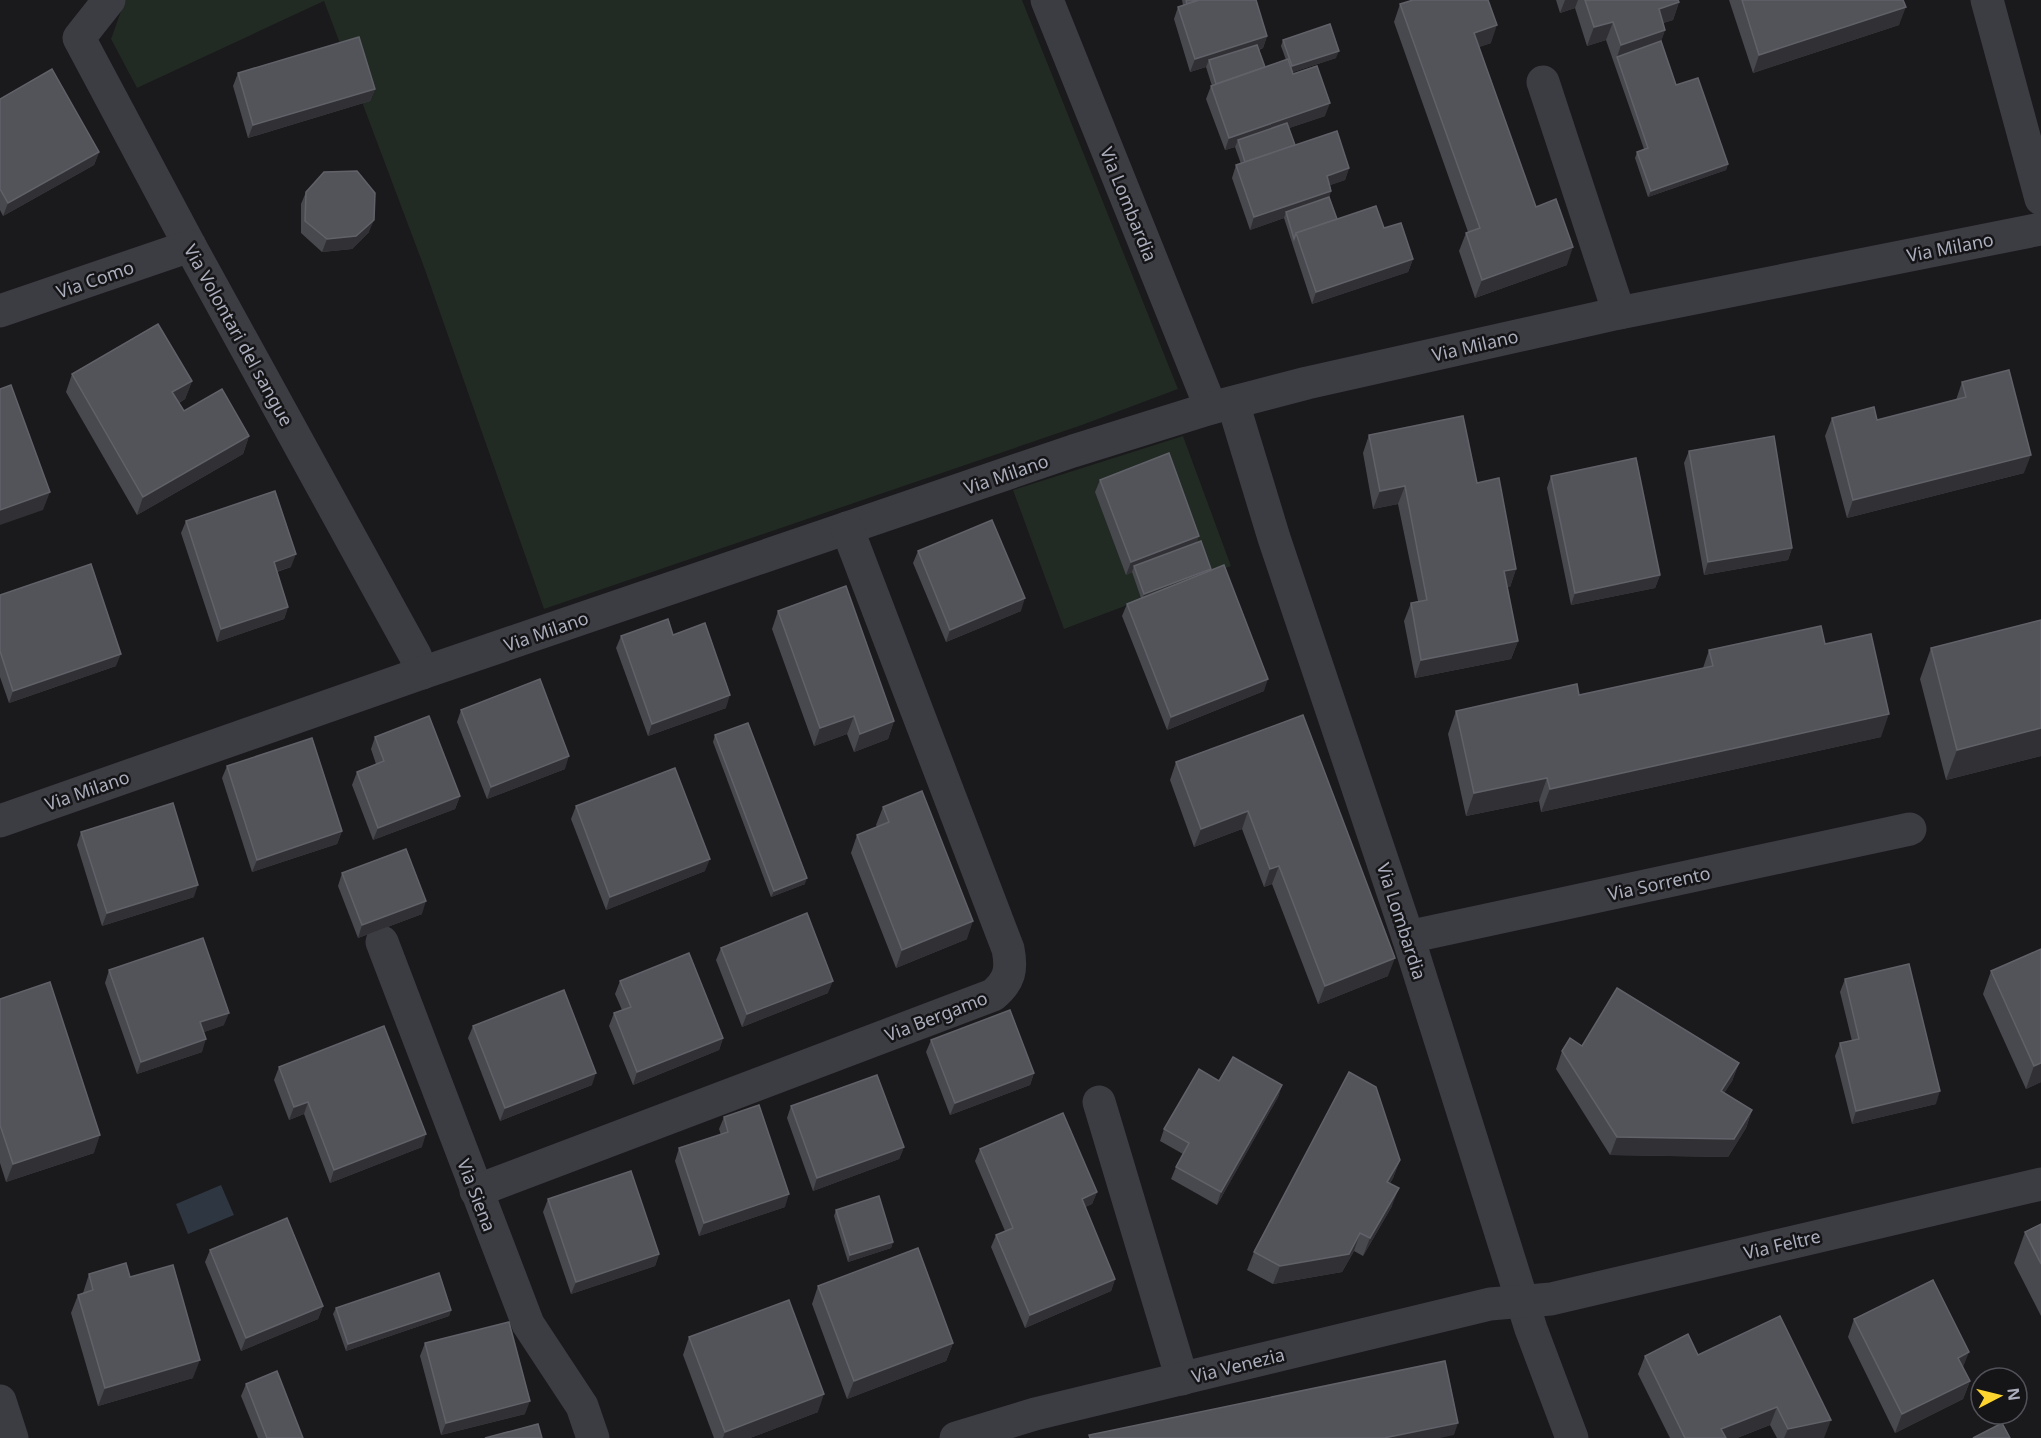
<svg xmlns="http://www.w3.org/2000/svg" width="2041" height="1438" font-family="'Noto Sans',sans-serif">
  <rect width="100%" height="100%" fill="#1a191c"/>
  <g fill="#212a23">
    <path d="M125,0H1022L1178,389L1082,425L544,609L424,267L324,1L137,88L111,39Z"/>
    <path d="M1183,436L1231,566L1064,629L1013,490Z"/>
  </g>
  <path fill="#2e3641" d="M221,1185L234,1215L188,1234L176,1204Z"/>
  <g fill="none" stroke-linecap="round" stroke-linejoin="round">
    <g stroke="#3c3c43" stroke-width="33">
      <path d="M109,0L79,38L190,246L415,655L422,673"/>
      <path d="M1047,0L1211,408"/>
      <path d="M1987,0L2041,199"/>
      <path d="M1543,82L1619,313"/>
      <path d="M0,311L190,246"/>
      <path d="M1233,403L1274,538L1408,937L1531,1329L1572,1438"/>
      <path d="M0,821L422,673L1073,451L1211,408L1307,383L1619,313L2041,229"/>
      <path d="M1408,937L1910,829"/>
      <path d="M382,942L528,1324L582,1406L593,1438"/>
      <path d="M1099,1102L1182,1379"/>
      <path d="M476,1191L993,995C1010,981 1012,969 1008,949L847,528"/>
      <path d="M0,1401L12,1438"/>
      <path d="M956,1438L1035,1414L1490,1304L1551,1299L2041,1184"/>
    </g>
  </g>
  <g fill="#48494e">
    <path d="M1182,0H1256L1267,36L1263,48L1259,50L1265,67L1286,60L1281,46L1283,40L1336,58L1293,72V74L1325,116L1289,128L1295,145L1349,168L1345,180L1330,185L1331,191L1329,197L1337,219L1384,228L1413,259L1408,272L1312,304L1284,218L1250,230L1232,178L1236,165L1241,164L1235,147L1225,150L1206,99L1211,86H1212L1206,67L1190,72L1174,19L1178,7L1183,5Z"/>
    <path d="M1556,0H1678L1679,2L1673,20L1663,23L1665,30L1661,41L1676,85L1728,164L1726,170L1648,197L1635,158L1637,152L1644,149L1606,40L1587,46L1575,8L1560,13Z"/>
    <path d="M1729,0H1903L1899,25L1753,73Z"/>
    <path d="M1400,4L1491,43L1479,47L1536,207L1567,265L1475,298L1459,251L1466,233L1468,232L1394,22Z"/>
    <path d="M238,73L375,89L370,101L248,138L233,86Z"/>
    <path d="M0,99L99,152L94,165L3,216L0,210Z"/>
    <path d="M306,192L369,232L352,249L322,252L301,233V204Z"/>
    <path d="M72,374L192,381L185,399L179,403L184,411L249,436L243,454L137,515L66,392Z"/>
    <path d="M1962,382L2024,473L1847,518L1825,436L1832,418L1877,420L1956,400Z"/>
    <path d="M1369,435L1477,483L1516,569L1510,587H1507L1518,641L1511,659L1415,678L1404,621L1411,603L1418,601L1398,504L1373,509L1363,453Z"/>
    <path d="M1689,451L1792,548L1788,560L1704,575L1684,463Z"/>
    <path d="M1551,476L1660,575L1655,588L1571,605L1547,488Z"/>
    <path d="M1100,480L1197,542L1211,569V571L1264,691L1167,730L1122,616L1127,604L1141,598L1132,572L1126,575L1095,492Z"/>
    <path d="M186,521L291,567L277,572L288,607L284,619L217,642L181,533Z"/>
    <path d="M918,551L1021,611L946,642L913,563Z"/>
    <path d="M0,595L116,666L9,703L0,677Z"/>
    <path d="M778,611L894,721L888,739L854,752L847,734L814,746L772,629Z"/>
    <path d="M2041,620V756L1946,780L1920,679L1931,648Z"/>
    <path d="M673,635L726,708L648,736L616,648L621,636Z"/>
    <path d="M1825,644L1881,737L1541,812L1539,801L1466,816L1448,734L1456,711L1579,695L1703,668L1709,650Z"/>
    <path d="M461,710L565,769L487,799L457,722Z"/>
    <path d="M1303,715L1388,976L1318,1004L1272,884L1264,887L1242,829L1194,847L1170,780L1176,762Z"/>
    <path d="M715,735L805,884L771,897L713,742Z"/>
    <path d="M375,737L460,796L455,809L373,840L352,785L357,772L376,764L371,749Z"/>
    <path d="M227,766L342,831L337,844L252,872L222,778Z"/>
    <path d="M576,806L705,871L606,910L571,819Z"/>
    <path d="M883,807L967,939L896,968L851,853L857,835L877,827L876,825Z"/>
    <path d="M81,832L194,897L102,926L77,845Z"/>
    <path d="M342,873L422,914L358,938L338,886Z"/>
    <path d="M721,948L828,993L742,1027L716,960Z"/>
    <path d="M2041,949V1082L2026,1089L1983,994L1991,971Z"/>
    <path d="M109,970L224,1025L204,1032L202,1052L137,1074L105,983Z"/>
    <path d="M1845,979L1936,1104L1852,1124L1835,1056L1840,1043L1852,1041L1840,992Z"/>
    <path d="M620,981L723,1038L719,1050L633,1085L609,1026L614,1013L622,1010L615,994Z"/>
    <path d="M0,999L94,1153L6,1182L0,1163Z"/>
    <path d="M473,1026L592,1085L500,1121L468,1038Z"/>
    <path d="M931,1040L1034,1073L1030,1085L950,1115L926,1052Z"/>
    <path d="M1582,1046L1739,1063L1732,1081L1724,1093L1752,1110L1746,1128L1728,1157L1610,1155L1556,1069L1562,1051Z"/>
    <path d="M279,1067L422,1147L330,1183L304,1114L289,1120L274,1080Z"/>
    <path d="M1219,1081L1282,1085L1278,1097L1217,1205L1171,1179L1176,1167L1183,1154L1160,1141L1164,1129Z"/>
    <path d="M791,1106L904,1147L899,1159L813,1191L787,1118Z"/>
    <path d="M724,1117L785,1207L699,1236L675,1161L679,1148L721,1135L719,1129Z"/>
    <path d="M980,1149L1097,1192L1092,1204L1085,1207L1115,1279L1111,1291L1025,1328L991,1247L996,1235L1005,1231L975,1161Z"/>
    <path d="M1400,1160L1393,1178L1390,1183L1392,1206L1363,1256L1354,1251L1342,1272L1273,1284L1247,1270L1254,1252Z"/>
    <path d="M548,1199L659,1254L655,1266L571,1294L543,1212Z"/>
    <path d="M836,1210L893,1242L891,1248L848,1262L834,1216Z"/>
    <path d="M2041,1224V1316L2014,1263L2025,1232Z"/>
    <path d="M210,1250L323,1306L318,1319L241,1351L205,1262Z"/>
    <path d="M89,1274L130,1277L193,1378L98,1406L71,1313L78,1295L83,1293Z"/>
    <path d="M818,1286L953,1343L946,1361L847,1399L812,1304Z"/>
    <path d="M336,1308L451,1310L449,1316L346,1351L333,1314Z"/>
    <path d="M1854,1319L1963,1368L1970,1381L1963,1399L1895,1433L1848,1337Z"/>
    <path d="M689,1337L818,1412L750,1438H714L683,1355Z"/>
    <path d="M425,1343L525,1414L441,1435L420,1356Z"/>
    <path d="M1698,1355L1824,1438H1777L1770,1425L1737,1438H1670L1638,1374L1645,1356Z"/>
    <path d="M246,1384L303,1438H258L241,1396Z"/>
  </g>
  <g fill="#313135">
    <path d="M1565,0H1578L1575,8L1560,13Z"/>
    <path d="M1679,2L1673,20L1652,27L1659,9Z"/>
    <path d="M1906,7L1899,25L1753,73L1759,55Z"/>
    <path d="M1613,22L1606,40L1587,46L1594,27Z"/>
    <path d="M1497,25L1491,43L1468,51L1474,33Z"/>
    <path d="M1665,30L1659,48L1617,57L1621,45Z"/>
    <path d="M1267,36L1263,48L1210,65L1209,60L1206,67L1190,72L1195,59Z"/>
    <path d="M1339,51L1336,58L1290,73L1292,66Z"/>
    <path d="M375,89L370,101L248,138L253,125Z"/>
    <path d="M1330,103L1325,116L1239,145L1238,140L1235,147L1225,150L1229,138Z"/>
    <path d="M99,152L94,165L3,216L8,203Z"/>
    <path d="M1728,164L1726,170L1648,197L1651,191Z"/>
    <path d="M1349,168L1345,180L1322,188L1327,176Z"/>
    <path d="M1331,191L1327,203L1286,212L1284,218L1250,230L1254,217Z"/>
    <path d="M374,220L369,232L352,249L322,252L327,239Z"/>
    <path d="M1573,247L1567,265L1475,298L1482,280Z"/>
    <path d="M1413,259L1408,272L1312,304L1316,292Z"/>
    <path d="M192,381L185,399L166,410L172,392Z"/>
    <path d="M249,436L243,454L137,515L143,497Z"/>
    <path d="M2031,455L2024,473L1847,518L1853,500Z"/>
    <path d="M1405,486L1398,504L1373,509L1380,491Z"/>
    <path d="M50,492L43,510L0,525V510Z"/>
    <path d="M1199,536L1195,549L1134,566L1132,572L1126,575L1131,562Z"/>
    <path d="M1792,548L1788,560L1704,575L1708,562Z"/>
    <path d="M296,554L291,567L269,574L274,562Z"/>
    <path d="M1211,569L1209,575L1142,600L1144,594Z"/>
    <path d="M1516,569L1510,587L1498,589L1504,571Z"/>
    <path d="M1660,575L1655,588L1571,605L1575,593Z"/>
    <path d="M1025,598L1021,611L946,642L950,630Z"/>
    <path d="M288,607L284,619L217,642L221,629Z"/>
    <path d="M1518,641L1511,659L1415,678L1421,660Z"/>
    <path d="M121,654L116,666L9,703L13,691Z"/>
    <path d="M1268,679L1264,691L1167,730L1171,717Z"/>
    <path d="M730,695L726,708L648,736L652,724Z"/>
    <path d="M1889,714L1881,737L1541,812L1550,789Z"/>
    <path d="M854,716L847,734L814,746L820,728Z"/>
    <path d="M894,721L888,739L854,752L860,734Z"/>
    <path d="M2041,728V756L1946,780L1957,750Z"/>
    <path d="M569,756L565,769L487,799L491,787Z"/>
    <path d="M1547,778L1539,801L1466,816L1474,793Z"/>
    <path d="M460,796L455,809L373,840L378,828Z"/>
    <path d="M1248,811L1242,829L1194,847L1201,829Z"/>
    <path d="M342,831L337,844L252,872L257,860Z"/>
    <path d="M710,859L705,871L606,910L610,897Z"/>
    <path d="M1279,866L1272,884L1264,887L1270,869Z"/>
    <path d="M807,878L805,884L771,897L774,891Z"/>
    <path d="M198,885L194,897L102,926L107,913Z"/>
    <path d="M426,901L422,914L358,938L362,925Z"/>
    <path d="M973,921L967,939L896,968L902,950Z"/>
    <path d="M1395,958L1388,976L1318,1004L1325,986Z"/>
    <path d="M833,981L828,993L742,1027L747,1014Z"/>
    <path d="M229,1013L224,1025L196,1035L200,1022Z"/>
    <path d="M723,1038L719,1050L633,1085L637,1072Z"/>
    <path d="M206,1039L202,1052L137,1074L141,1062Z"/>
    <path d="M1739,1063L1732,1081L1714,1109L1721,1091Z"/>
    <path d="M2041,1063V1082L2026,1089L2034,1066Z"/>
    <path d="M596,1073L592,1085L500,1121L505,1108Z"/>
    <path d="M1034,1073L1030,1085L950,1115L955,1103Z"/>
    <path d="M1282,1085L1278,1097L1217,1205L1221,1192Z"/>
    <path d="M1940,1091L1936,1104L1852,1124L1856,1111Z"/>
    <path d="M308,1102L304,1114L289,1120L294,1107Z"/>
    <path d="M1752,1110L1746,1128L1728,1157L1610,1155L1617,1137Z"/>
    <path d="M426,1134L422,1147L330,1183L334,1170Z"/>
    <path d="M100,1135L94,1153L6,1182L13,1164Z"/>
    <path d="M904,1147L899,1159L813,1191L817,1178Z"/>
    <path d="M1400,1160L1393,1178L1380,1200L1387,1182Z"/>
    <path d="M1399,1188L1392,1206L1363,1256L1370,1238Z"/>
    <path d="M1097,1192L1092,1204L1077,1211L1082,1199Z"/>
    <path d="M789,1194L785,1207L699,1236L704,1223Z"/>
    <path d="M1360,1233L1354,1251L1342,1272L1273,1284L1280,1266Z"/>
    <path d="M893,1242L891,1248L848,1262L850,1255Z"/>
    <path d="M659,1254L655,1266L571,1294L576,1282Z"/>
    <path d="M1115,1279L1111,1291L1025,1328L1030,1315Z"/>
    <path d="M323,1306L318,1319L241,1351L246,1338Z"/>
    <path d="M451,1310L449,1316L346,1351L348,1344Z"/>
    <path d="M953,1343L946,1361L847,1399L854,1381Z"/>
    <path d="M1969,1352L1962,1370L1958,1358Z"/>
    <path d="M200,1360L193,1378L98,1406L105,1388Z"/>
    <path d="M1970,1381L1963,1399L1895,1433L1902,1414Z"/>
    <path d="M824,1394L818,1412L750,1438H723L725,1432Z"/>
    <path d="M530,1401L525,1414L441,1435L446,1423Z"/>
    <path d="M1777,1407L1770,1425L1737,1438H1718L1721,1429Z"/>
    <path d="M1831,1420L1824,1438H1784L1788,1429Z"/>
    <path d="M1458,1423L1454,1435L1440,1438H1384Z"/>
  </g>
  <g fill="#53545a" stroke="#616269" stroke-width="1.5">
    <path d="M1186,0H1199L1187,4Z"/>
    <path d="M1199,0H1256L1267,36L1195,59L1178,7Z"/>
    <path d="M1413,0H1488L1497,25L1474,33L1536,207L1556,199L1573,247L1482,280L1466,233L1480,228L1400,4Z"/>
    <path d="M1585,0H1678L1679,2L1659,9L1665,30L1621,45L1613,22L1594,27Z"/>
    <path d="M1742,0H1903L1906,7L1759,55Z"/>
    <path d="M1330,24L1339,51L1292,66L1283,40Z"/>
    <path d="M359,37L375,89L253,125L238,73Z"/>
    <path d="M1661,41L1676,85L1698,78L1728,164L1651,191L1637,152L1648,148L1617,57Z"/>
    <path d="M1257,45L1265,67L1216,84L1209,60Z"/>
    <path d="M1288,59L1293,74L1317,66L1330,103L1229,138L1211,86Z"/>
    <path d="M52,69L99,152L8,203L0,189V99Z"/>
    <path d="M1287,123L1295,145L1245,162L1238,140Z"/>
    <path d="M1337,131L1349,168L1327,176L1331,191L1254,217L1236,165Z"/>
    <path d="M357,171L375,193L374,220L356,236L327,239L305,221L306,192L324,172Z"/>
    <path d="M1329,197L1337,219L1296,233L1294,239L1286,212Z"/>
    <path d="M1376,206L1384,228L1401,223L1413,259L1316,292L1296,233Z"/>
    <path d="M158,324L192,381L172,392L184,411L222,389L249,436L143,497L72,374Z"/>
    <path d="M2009,370L2031,455L1853,500L1832,418L1874,407L1877,420L1966,397L1962,382Z"/>
    <path d="M11,385L50,492L0,510V389Z"/>
    <path d="M1463,416L1477,483L1499,478L1516,569L1504,571L1518,641L1421,660L1411,603L1427,600L1405,486L1380,491L1369,435Z"/>
    <path d="M1774,436L1792,548L1708,562L1689,451Z"/>
    <path d="M1169,453L1199,536L1131,562L1100,480Z"/>
    <path d="M1636,458L1660,575L1575,593L1551,476Z"/>
    <path d="M275,491L296,554L274,562L288,607L221,629L186,521Z"/>
    <path d="M992,520L1025,598L950,630L918,551Z"/>
    <path d="M1201,541L1211,569L1144,594L1134,566Z"/>
    <path d="M91,564L121,654L13,691L0,651V595Z"/>
    <path d="M1224,565L1268,679L1171,717L1127,604Z"/>
    <path d="M846,586L894,721L860,734L854,716L820,728L778,611Z"/>
    <path d="M668,619L673,635L705,623L730,695L652,724L621,636Z"/>
    <path d="M2041,620V728L1957,750L1931,648Z"/>
    <path d="M1821,626L1825,644L1871,634L1889,714L1550,789L1547,778L1474,793L1456,711L1577,684L1579,695L1713,666L1709,650Z"/>
    <path d="M540,679L569,756L491,787L461,710Z"/>
    <path d="M1303,715L1395,958L1325,986L1279,866L1270,869L1248,811L1201,829L1176,762Z"/>
    <path d="M429,716L460,796L378,828L357,772L384,761L375,737Z"/>
    <path d="M748,723L807,878L774,891L715,735Z"/>
    <path d="M312,738L342,831L257,860L227,766Z"/>
    <path d="M675,768L710,859L610,897L576,806Z"/>
    <path d="M922,791L973,921L902,950L857,835L889,822L883,807Z"/>
    <path d="M173,803L198,885L107,913L81,832Z"/>
    <path d="M406,849L426,901L362,925L342,873Z"/>
    <path d="M807,913L833,981L747,1014L721,948Z"/>
    <path d="M203,938L229,1013L200,1022L206,1039L141,1062L109,970Z"/>
    <path d="M2041,949V1063L2034,1066L1991,971Z"/>
    <path d="M689,953L723,1038L637,1072L614,1013L631,1007L620,981Z"/>
    <path d="M1909,964L1940,1091L1856,1111L1840,1043L1859,1039L1845,979Z"/>
    <path d="M50,982L100,1135L13,1164L0,1125V999Z"/>
    <path d="M1617,988L1739,1063L1721,1091L1752,1110L1734,1139L1617,1137L1562,1051L1570,1038L1582,1046Z"/>
    <path d="M564,990L596,1073L505,1108L473,1026Z"/>
    <path d="M1010,1010L1034,1073L955,1103L931,1040Z"/>
    <path d="M384,1026L426,1134L334,1170L308,1102L294,1107L279,1067Z"/>
    <path d="M1233,1057L1282,1085L1221,1192L1176,1167L1189,1143L1164,1129L1199,1069L1219,1081Z"/>
    <path d="M1349,1072L1376,1087L1400,1160L1387,1182L1399,1188L1370,1238L1360,1233L1349,1254L1280,1266L1254,1252Z"/>
    <path d="M877,1075L904,1147L817,1178L791,1106Z"/>
    <path d="M759,1105L789,1194L704,1223L679,1148L728,1132L724,1117Z"/>
    <path d="M1063,1113L1097,1192L1082,1199L1115,1279L1030,1315L996,1235L1013,1228L980,1149Z"/>
    <path d="M631,1171L659,1254L576,1282L548,1199Z"/>
    <path d="M879,1196L893,1242L850,1255L836,1210Z"/>
    <path d="M287,1218L323,1306L246,1338L210,1250Z"/>
    <path d="M2041,1224V1264L2025,1232Z"/>
    <path d="M918,1248L953,1343L854,1381L818,1286Z"/>
    <path d="M126,1263L130,1277L173,1265L200,1360L105,1388L78,1295L93,1290L89,1274Z"/>
    <path d="M439,1273L451,1310L348,1344L336,1308Z"/>
    <path d="M1933,1280L1969,1352L1958,1358L1970,1381L1902,1414L1854,1319Z"/>
    <path d="M789,1300L824,1394L725,1432L689,1337Z"/>
    <path d="M1780,1316L1831,1420L1788,1429L1777,1407L1721,1429L1726,1438H1685L1645,1356L1688,1334L1698,1355Z"/>
    <path d="M509,1322L530,1401L446,1423L425,1343Z"/>
    <path d="M1445,1361L1458,1423L1384,1438H1090L1089,1435Z"/>
    <path d="M277,1371L303,1438H267L246,1384Z"/>
    <path d="M2002,1423L2010,1438H1973Z"/>
    <path d="M538,1424L542,1438H485Z"/>
  </g>
  <g text-anchor="middle" dominant-baseline="central" stroke-width="5" stroke-linejoin="round" paint-order="stroke">
    <g font-size="18" fill="#abaebc" stroke="#151417">
      <text transform="translate(1129 204) rotate(68)">Via Lombardia</text>
      <text transform="translate(1950 247) rotate(-11)">Via Milano</text>
      <text transform="translate(95 279) rotate(-19)">Via Como</text>
      <text transform="translate(239 335) rotate(61)">Via Volontari del sangue</text>
      <text transform="translate(1475 345) rotate(-13)">Via Milano</text>
      <text transform="translate(1006 474) rotate(-19)">Via Milano</text>
      <text transform="translate(546 631) rotate(-19)">Via Milano</text>
      <text transform="translate(87 790) rotate(-19)">Via Milano</text>
      <text transform="translate(1659 883) rotate(-12)">Via Sorrento</text>
      <text transform="translate(1402 921) rotate(72)">Via Lombardia</text>
      <text transform="translate(936 1016) rotate(-21)">Via Bergamo</text>
      <text transform="translate(477 1195) rotate(69)">Via Siena</text>
      <text transform="translate(1782 1244) rotate(-13)">Via Feltre</text>
      <text transform="translate(1238 1365) rotate(-14)">Via Venezia</text>
    </g>
  </g>
  <g transform="translate(1999 1396) rotate(83)"><circle r="28" fill="#151417" stroke="#515259" stroke-width="1.5"/>
  <path d="M0-4.5L10 22L0 15L-10 22Z" fill="#fed52f"/>
  <text y="-9" font-size="16" font-weight="bold" text-anchor="middle" fill="#abaebc">N</text>
  </g>
</svg>
